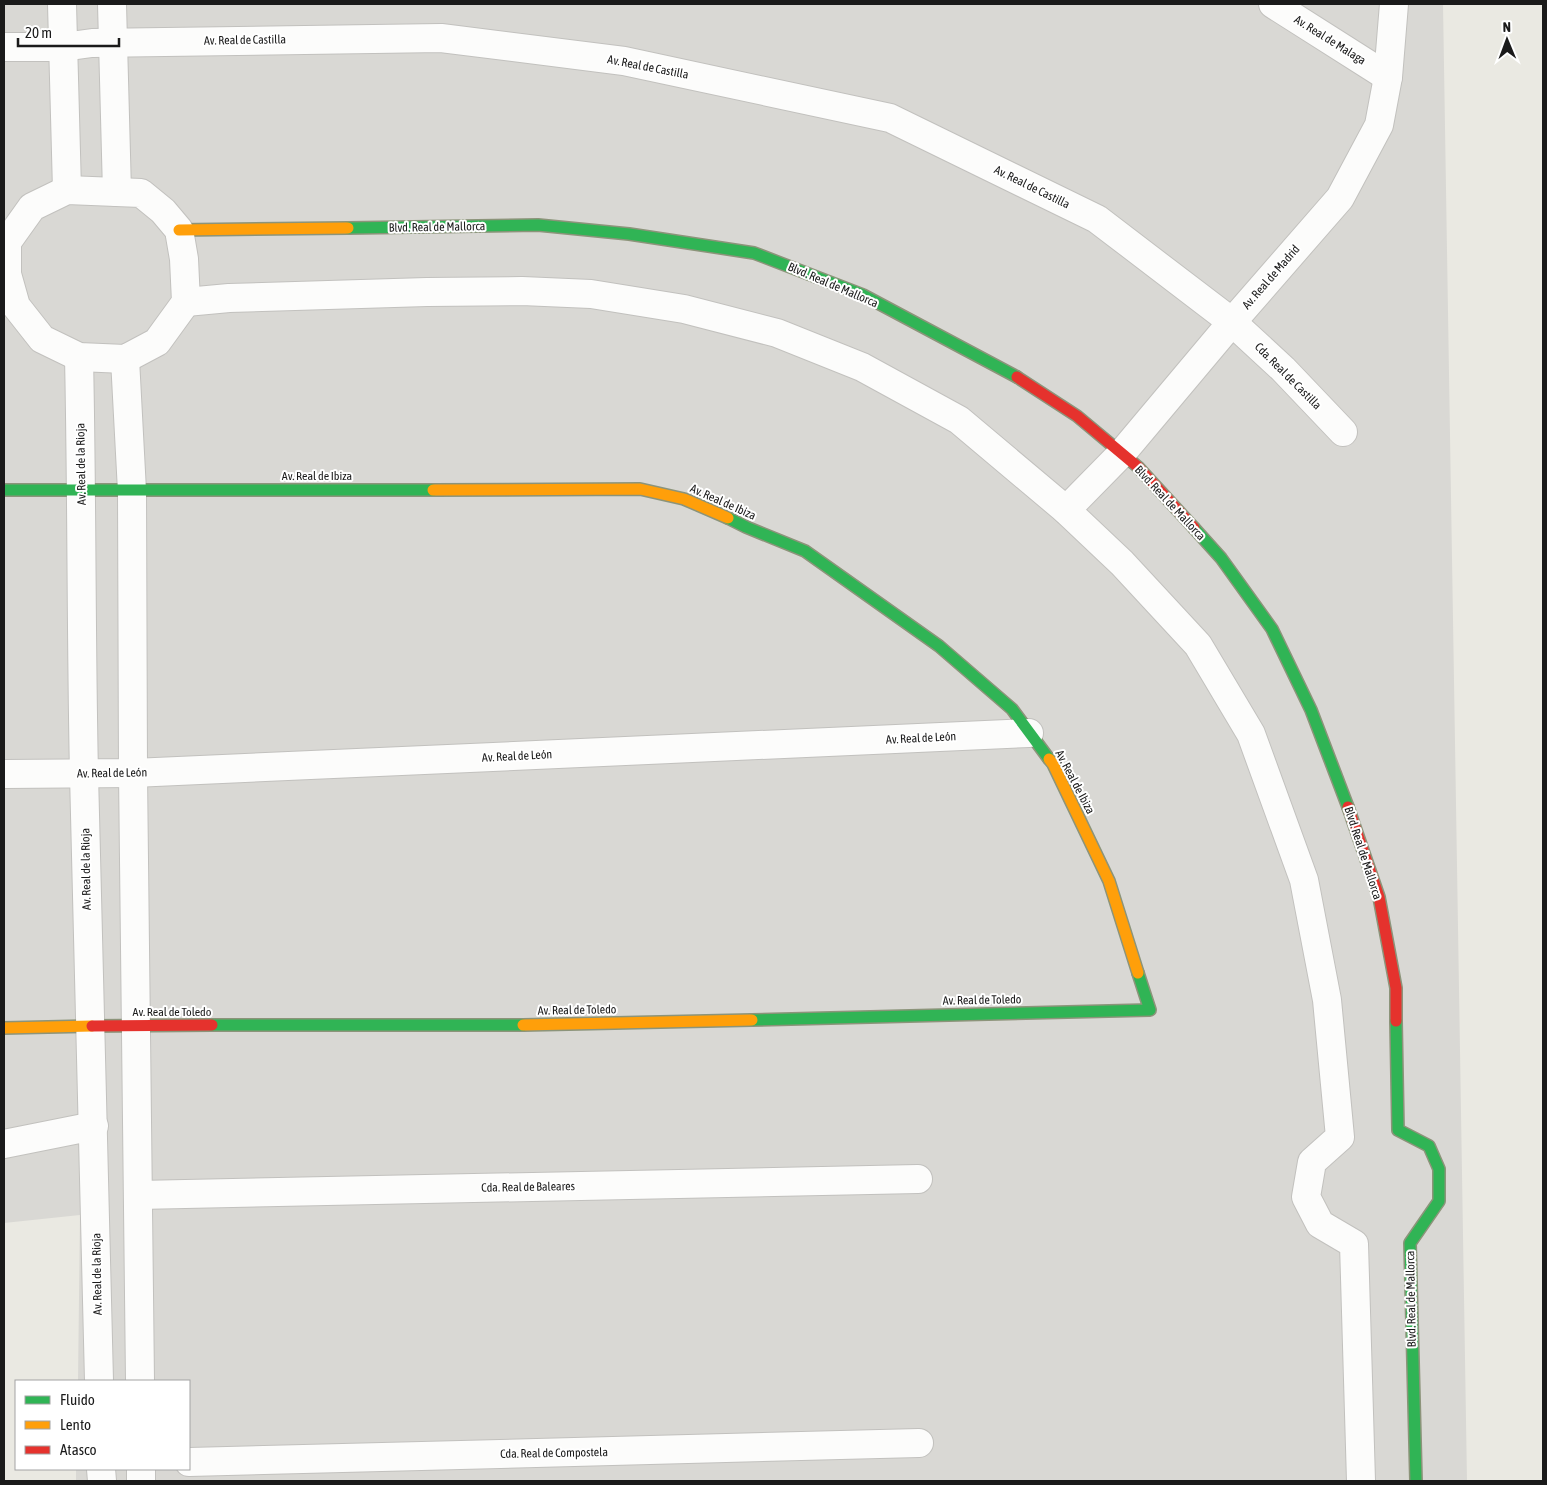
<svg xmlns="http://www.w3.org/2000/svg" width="1547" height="1485" font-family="'Asap Condensed',sans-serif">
  <rect width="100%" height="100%" fill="#eae9e2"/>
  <path fill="#d9d8d4" d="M4,4H1443L1467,1481H76V1469H189V1381H78L80,1215L4,1223Z"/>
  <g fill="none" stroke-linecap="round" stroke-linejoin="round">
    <defs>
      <g id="street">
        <path d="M62,4L67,190"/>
        <path d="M112,4L117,192"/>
        <path d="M1273,4L1388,77"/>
        <path d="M4,47H63L92,43L441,38L624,61L890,118L1097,219L1232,322L1283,369L1343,432"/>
        <path d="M67,190L141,193L163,211L179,230L184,259L186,302L157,342L125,359L79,357L42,339L16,306L7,274V242L32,207Z"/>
        <path d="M186,302L229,298L427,292L522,291L591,294L684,309L777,333L862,367L959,420L1066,510L1122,563L1198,645L1251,734L1304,880L1327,1000L1340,1137L1312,1162L1306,1197L1320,1224L1354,1244L1361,1481"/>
        <path d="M79,357C82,496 81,635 84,774C88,977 95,1179 99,1381"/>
        <path d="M125,359L132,491L133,773L140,1381"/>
        <path d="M1066,510L1122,453L1232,322L1340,198L1379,125L1388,77L1394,4"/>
        <path d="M4,774L133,773L1029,733"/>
        <path d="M4,1144L94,1126"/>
        <path d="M138,1195L918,1179"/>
        <path d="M189,1462L919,1443"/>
        <path d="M101,1469L102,1481"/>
        <path d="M141,1469V1481"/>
      </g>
      <g id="fast">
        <path d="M348,228L538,225L629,234L754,253L863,295L1017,377"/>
        <path d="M4,490H433"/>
        <path d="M728,518L746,527L805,551L939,646L1012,709L1049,759"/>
        <path d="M1194,528L1221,558L1272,629L1311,710L1348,807"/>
        <path d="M752,1020L1150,1010L1138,973"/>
        <path d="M1396,1021L1398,1130L1429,1146L1439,1169V1201L1410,1243L1416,1481"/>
        <path d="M212,1025H523"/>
      </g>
      <g id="slow">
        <path d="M179,230L348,228"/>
        <path d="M433,490L640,489L684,499L728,518"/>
        <path d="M1049,759L1053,764L1109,881L1138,973"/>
        <path d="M523,1025L752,1020"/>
        <path d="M4,1028L92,1026"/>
      </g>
      <g id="jam">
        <path d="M1017,377L1077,416L1138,467L1194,528"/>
        <path d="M1348,807L1379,897L1396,988V1021"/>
        <path d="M92,1026L212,1025"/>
      </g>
    </defs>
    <use href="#street" stroke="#c2c1be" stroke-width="30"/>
    <use href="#fast" stroke="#8c947a" stroke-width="14"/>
    <use href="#slow" stroke="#8c947a" stroke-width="14"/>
    <use href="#jam" stroke="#8c947a" stroke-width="14"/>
    <use href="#street" stroke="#fcfcfb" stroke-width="28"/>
    <use href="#fast" stroke="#30b455" stroke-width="11"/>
    <use href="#slow" stroke="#ff9f0a" stroke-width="11"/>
    <use href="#jam" stroke="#e5322d" stroke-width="11"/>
  </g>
  <g text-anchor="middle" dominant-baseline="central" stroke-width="4" stroke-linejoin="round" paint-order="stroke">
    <g font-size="12" fill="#1a1a1a" stroke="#fff">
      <text transform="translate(245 40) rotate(-1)">Av. Real de Castilla</text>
      <text transform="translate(1330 40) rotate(32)">Av. Real de Malaga</text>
      <text transform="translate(648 67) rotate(11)">Av. Real de Castilla</text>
      <text transform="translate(1032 187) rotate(26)">Av. Real de Castilla</text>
      <text transform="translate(437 227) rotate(-1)">Blvd. Real de Mallorca</text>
      <text transform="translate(1271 277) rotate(-49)">Av. Real de Madrid</text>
      <text transform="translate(833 285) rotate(23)">Blvd. Real de Mallorca</text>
      <text transform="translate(1288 376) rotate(45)">Cda. Real de Castilla</text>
      <text transform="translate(81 464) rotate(-91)">Av. Real de la Rioja</text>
      <text x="317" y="476">Av. Real de Ibiza</text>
      <text transform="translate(723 502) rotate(24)">Av. Real de Ibiza</text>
      <text transform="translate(1170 503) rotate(47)">Blvd. Real de Mallorca</text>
      <text transform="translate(921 738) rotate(-3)">Av. Real de León</text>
      <text transform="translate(517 756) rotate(-3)">Av. Real de León</text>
      <text transform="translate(112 773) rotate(-1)">Av. Real de León</text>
      <text transform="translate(1075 782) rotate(62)">Av. Real de Ibiza</text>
      <text transform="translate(1363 853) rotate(72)">Blvd. Real de Mallorca</text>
      <text transform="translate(86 869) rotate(-91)">Av. Real de la Rioja</text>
      <text transform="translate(982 1000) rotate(-1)">Av. Real de Toledo</text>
      <text transform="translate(577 1010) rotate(-1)">Av. Real de Toledo</text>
      <text x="172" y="1012">Av. Real de Toledo</text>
      <text transform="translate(528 1187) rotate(-1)">Cda. Real de Baleares</text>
      <text transform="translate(97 1274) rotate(-91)">Av. Real de la Rioja</text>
      <text transform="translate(1411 1299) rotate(-91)">Blvd. Real de Mallorca</text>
      <text transform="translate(554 1453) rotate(-1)">Cda. Real de Compostela</text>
    </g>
  </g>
  <rect width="1547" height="1485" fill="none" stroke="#1a1a1a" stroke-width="10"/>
  <rect x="15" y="1380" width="175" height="90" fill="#ffffff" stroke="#a3a3a3"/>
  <rect x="25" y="1396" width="25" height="8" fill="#30b455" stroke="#a3a3a3"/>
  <text x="60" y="1405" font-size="15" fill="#1a1a1a">Fluido</text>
  <rect x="25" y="1421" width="25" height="8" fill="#ff9f0a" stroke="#a3a3a3"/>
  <text x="60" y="1430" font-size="15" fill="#1a1a1a">Lento</text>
  <rect x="25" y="1446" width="25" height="8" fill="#e5322d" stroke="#a3a3a3"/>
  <text x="60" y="1455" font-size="15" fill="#1a1a1a">Atasco</text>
  <g transform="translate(1507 40) rotate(359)" stroke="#ffffff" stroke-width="4" paint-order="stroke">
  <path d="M0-4L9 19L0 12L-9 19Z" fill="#1a1a1a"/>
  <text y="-8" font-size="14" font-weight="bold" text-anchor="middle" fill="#1a1a1a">N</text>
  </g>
  <path d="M18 38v8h101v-8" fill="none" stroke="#1a1a1a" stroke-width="2.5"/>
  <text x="25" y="38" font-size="15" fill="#1a1a1a" stroke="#ffffff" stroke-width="4" paint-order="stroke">20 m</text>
</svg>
